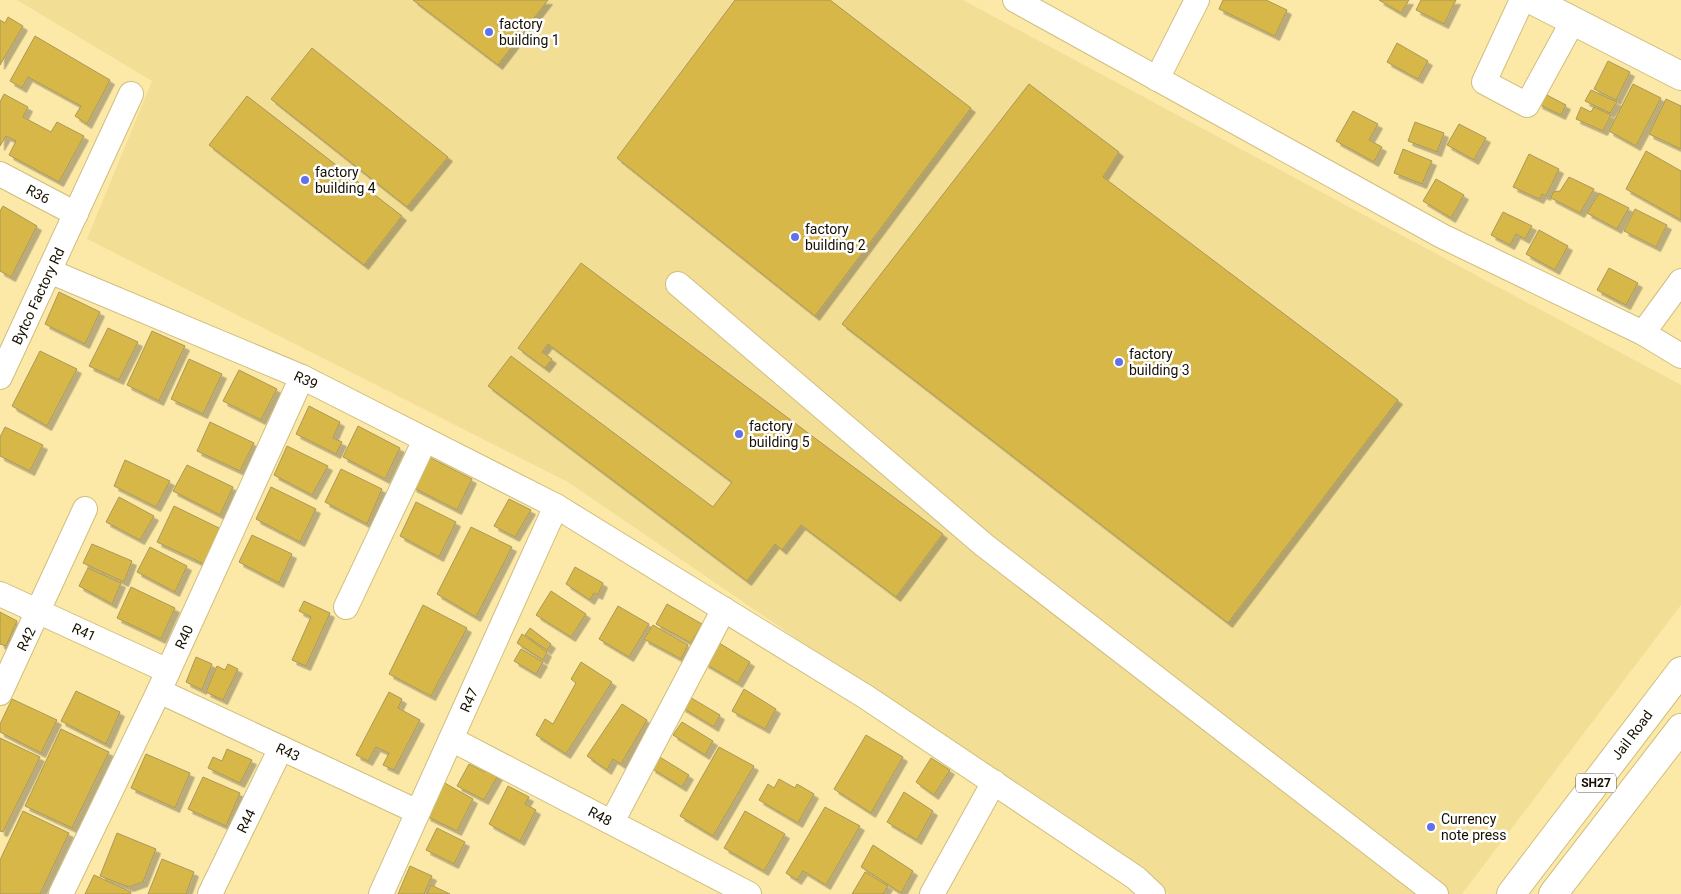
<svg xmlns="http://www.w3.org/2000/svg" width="1681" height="894" font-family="Roboto,sans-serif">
  <defs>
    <filter id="shadow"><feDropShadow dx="4.5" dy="4.5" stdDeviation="0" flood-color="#0004"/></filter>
  </defs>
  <rect width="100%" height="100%" fill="#fce9a8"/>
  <path fill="#f3de96" d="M17,0H963L1681,385V605L1462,894H1169L568,482L87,239L152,81Z"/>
  <g fill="#d6b747" stroke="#aa985a" filter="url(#shadow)">
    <path d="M413,0H548L498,65Z"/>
    <path d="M735,0H830L971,108L815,316L617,158Z"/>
    <path d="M1223,0H1266L1287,10L1275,36L1219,9Z"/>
    <path d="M1379,0H1409L1401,13Z"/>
    <path d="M1421,0H1456L1444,24L1416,10Z"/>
    <path d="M8,17L23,26L0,65V20L5,23Z"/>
    <path d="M35,36L110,80L87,124L75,116L81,106L28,77L22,88L10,81Z"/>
    <path d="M1397,43L1428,61L1418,79L1387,62Z"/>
    <path d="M312,48L448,157L407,207L271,99Z"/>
    <path d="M1608,61L1630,72L1616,100L1594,89Z"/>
    <path d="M1029,84L1119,152L1103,177L1398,400L1228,623L842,324Z"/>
    <path d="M1633,84L1661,98L1636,146L1609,131Z"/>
    <path d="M1591,90L1617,102L1610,113L1585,101Z"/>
    <path d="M1543,93L1566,105L1561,115L1538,104Z"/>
    <path d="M4,94L28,107L23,117L51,132L57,122L84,136L59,182L9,155L16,141L6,136L0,146V102Z"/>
    <path d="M247,96L402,216L364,265L209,145Z"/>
    <path d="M1666,99L1681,106V149L1649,134Z"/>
    <path d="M1581,107L1591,112L1594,107L1611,115L1603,131L1576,119Z"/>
    <path d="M1353,111L1378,124L1369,140L1382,147L1374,162L1336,141Z"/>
    <path d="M1415,122L1444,133L1437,152L1408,141Z"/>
    <path d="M1459,124L1486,138L1474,160L1447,145Z"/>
    <path d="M1403,149L1432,161L1422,184L1394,173Z"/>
    <path d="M1646,151L1681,171V220L1626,189Z"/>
    <path d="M1529,154L1559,169L1546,196L1542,194L1539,199L1513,187Z"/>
    <path d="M1569,177L1594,189L1580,213L1551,198L1553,192L1560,191Z"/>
    <path d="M1436,179L1464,195L1451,218L1423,201Z"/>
    <path d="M1599,193L1629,208L1617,229L1587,213Z"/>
    <path d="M3,206L37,226L11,277L0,271V211Z"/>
    <path d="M1635,209L1667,225L1656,247L1624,231Z"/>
    <path d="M1503,212L1532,226L1525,239L1516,234L1510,245L1491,235Z"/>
    <path d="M1539,230L1568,246L1555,270L1526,254Z"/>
    <path d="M581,263L943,534L896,597L801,525L782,550L775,544L747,581L488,386L511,356L713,507L732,482L548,344L542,352L552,359L545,368L518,348Z"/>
    <path d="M1609,268L1638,283L1626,305L1597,290Z"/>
    <path d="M59,292L100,312L85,344L45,324Z"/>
    <path d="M108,328L138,342L119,380L89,366Z"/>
    <path d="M152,331L185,346L159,401L127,385Z"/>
    <path d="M40,351L77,369L47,426L12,406Z"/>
    <path d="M189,359L222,374L203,414L171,399Z"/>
    <path d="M239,370L277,389L261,420L223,401Z"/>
    <path d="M309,406L340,422L333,438L342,442L336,454L296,434Z"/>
    <path d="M210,422L254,443L240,471L197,451Z"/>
    <path d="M358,426L400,448L385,479L343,457Z"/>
    <path d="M5,427L43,445L30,471L0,456V437Z"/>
    <path d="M287,446L328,466L312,495L274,475Z"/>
    <path d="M427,456L472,479L457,510L412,487Z"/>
    <path d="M125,460L170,481L156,507L114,486Z"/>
    <path d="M187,465L233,487L220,515L173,491Z"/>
    <path d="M341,469L382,489L367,524L325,502Z"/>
    <path d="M271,487L316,509L300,542L256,519Z"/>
    <path d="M119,497L154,516L140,540L106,522Z"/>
    <path d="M509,499L531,510L515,537L494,526Z"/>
    <path d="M416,502L456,522L439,557L400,536Z"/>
    <path d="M174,506L221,529L204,564L157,542Z"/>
    <path d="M471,527L512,547L476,617L437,594Z"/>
    <path d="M252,535L292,554L279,583L239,562Z"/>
    <path d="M92,544L132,561L124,582L83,563Z"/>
    <path d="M150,547L187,566L175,592L137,572Z"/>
    <path d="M575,567L603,583L598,595L594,593L590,600L566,584Z"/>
    <path d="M88,568L121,583L112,604L79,586Z"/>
    <path d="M131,587L175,608L161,639L117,618Z"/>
    <path d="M551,591L586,614L571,637L536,615Z"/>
    <path d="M304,601L330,613L306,666L292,660L311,617L299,611Z"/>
    <path d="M667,604L702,624L691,643L656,624Z"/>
    <path d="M423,605L467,628L431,696L389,674Z"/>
    <path d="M618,606L649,624L629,657L599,639Z"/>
    <path d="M0,612L17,621L6,646L0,644Z"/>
    <path d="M653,625L688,645L681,659L644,639Z"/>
    <path d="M530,628L551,644L547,650L525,635Z"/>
    <path d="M522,634L547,652L543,660L517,643Z"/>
    <path d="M716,641L750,662L738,683L704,663Z"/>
    <path d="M521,649L543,662L536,674L514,661Z"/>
    <path d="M196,657L212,664L202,690L186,682Z"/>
    <path d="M581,662L612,682L566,754L536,735L545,719L553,724L576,683L571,679Z"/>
    <path d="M228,664L238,669L223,700L206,692L217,666L225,670Z"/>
    <path d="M744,689L776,709L765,729L732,711Z"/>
    <path d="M76,691L120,712L106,744L61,721Z"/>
    <path d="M389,692L402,699L398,708L420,720L394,770L383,765L389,753L376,747L368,761L356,755Z"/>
    <path d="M688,696L720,715L714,727L681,707Z"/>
    <path d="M12,699L57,720L41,753L0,732V724Z"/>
    <path d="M622,704L647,720L621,764L613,759L607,770L587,756Z"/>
    <path d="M682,722L713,741L705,755L673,735Z"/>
    <path d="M61,729L109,752L72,828L25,806Z"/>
    <path d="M866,735L903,757L871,813L834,789Z"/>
    <path d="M0,738L40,757L3,832L0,831Z"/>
    <path d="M719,747L754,766L713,836L680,816Z"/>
    <path d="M227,749L252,760L240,783L208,768L213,757L222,761Z"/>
    <path d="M146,754L190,773L175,808L131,788Z"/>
    <path d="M658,756L689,775L682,787L651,768Z"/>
    <path d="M931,758L950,770L934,795L916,782Z"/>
    <path d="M469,764L485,772L488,765L500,772L484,800L457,786Z"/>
    <path d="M203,777L240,793L226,826L188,809Z"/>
    <path d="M779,779L795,788L797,784L814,794L798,823L759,800L768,784L774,788Z"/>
    <path d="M443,782L473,799L457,831L426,816Z"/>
    <path d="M508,786L529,797L525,804L536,810L520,841L489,824Z"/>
    <path d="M904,792L933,811L917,840L887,822Z"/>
    <path d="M825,807L860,826L826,885L803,871L797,880L786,873Z"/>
    <path d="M23,811L69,833L40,894H0V860Z"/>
    <path d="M745,811L785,834L764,871L724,848Z"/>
    <path d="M437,828L465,842L454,864L426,850Z"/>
    <path d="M117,833L156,849L143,882L129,887L100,876Z"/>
    <path d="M873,845L913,871L901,893L861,867Z"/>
    <path d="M162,859L194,872L186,894H148Z"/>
    <path d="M410,866L432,876L424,894H398Z"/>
    <path d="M865,872L888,886L883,894H852Z"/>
    <path d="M94,875L131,892L130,894H85Z"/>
    <path d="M431,885L450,894H427Z"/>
  </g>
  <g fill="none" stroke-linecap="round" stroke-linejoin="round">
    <defs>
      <g id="street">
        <path d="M1015,0L1442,236L1643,333L1681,281"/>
        <path d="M1522,0L1484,82L1527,105L1573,21"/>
        <path d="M1157,79L1197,0"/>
        <path d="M0,174L76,214"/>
        <path d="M49,271L302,377L556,506L866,697L1136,878L1153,894"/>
        <path d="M678,284L984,545L1436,894"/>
        <path d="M1643,333L1681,356"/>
        <path d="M0,377L131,94"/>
        <path d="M0,594L168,671"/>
        <path d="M346,607L425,440"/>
        <path d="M159,691L418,812"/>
        <path d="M0,693L85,509"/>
        <path d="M451,739L749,894"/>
        <path d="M612,822L724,609"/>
        <path d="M61,894L159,691L302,377"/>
        <path d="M210,894L281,748"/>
        <path d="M381,894L556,506"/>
        <path d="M932,894L994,782"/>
      </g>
      <path id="secondary" d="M1532,0L1681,76"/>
      <g id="primary">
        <path d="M1511,894L1681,671"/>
        <path d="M1553,894L1681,728"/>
      </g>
    </defs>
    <use href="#street" stroke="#d0be7e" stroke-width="26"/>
    <use href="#secondary" stroke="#d0be7e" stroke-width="30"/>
    <use href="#primary" stroke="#d0be7e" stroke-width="30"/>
    <use href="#street" stroke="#fff" stroke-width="24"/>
    <use href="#secondary" stroke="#fff" stroke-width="28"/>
    <use href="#primary" stroke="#fff" stroke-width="28"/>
  </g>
  <g fill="#6171e9" stroke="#fff" stroke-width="2">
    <circle cx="489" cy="32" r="5"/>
    <circle cx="305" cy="180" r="5"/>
    <circle cx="795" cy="237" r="5"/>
    <circle cx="1119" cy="362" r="5"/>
    <circle cx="739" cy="434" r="5"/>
    <circle cx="1431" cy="827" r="5"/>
  </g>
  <g text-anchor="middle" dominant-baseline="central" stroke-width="5" stroke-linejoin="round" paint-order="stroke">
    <rect fill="#fff" stroke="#5d584c" stroke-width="1" x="1576" y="773.5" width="40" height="19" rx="4"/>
    <g font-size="12" font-weight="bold" fill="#171000">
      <text x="1596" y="783">SH27</text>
    </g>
    <g font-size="14" fill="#171000" stroke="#fff" text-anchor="start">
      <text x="499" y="24">factory<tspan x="499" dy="16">building 1</tspan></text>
      <text x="315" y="172">factory<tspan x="315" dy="16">building 4</tspan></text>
      <text x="805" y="229">factory<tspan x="805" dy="16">building 2</tspan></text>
      <text x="1129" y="354">factory<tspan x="1129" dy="16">building 3</tspan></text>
      <text x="749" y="426">factory<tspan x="749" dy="16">building 5</tspan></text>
      <text x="1441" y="819">Currency<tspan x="1441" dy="16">note press</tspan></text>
    </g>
    <g font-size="14" fill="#171000" stroke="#fff">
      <text transform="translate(38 194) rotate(28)">R36</text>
      <text transform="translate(38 296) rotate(-65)">Bytco Factory Rd</text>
      <text transform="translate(306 380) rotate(25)">R39</text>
      <text transform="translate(84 632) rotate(25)">R41</text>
      <text transform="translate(184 637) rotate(-65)">R40</text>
      <text transform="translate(26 639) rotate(-64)">R42</text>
      <text transform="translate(469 700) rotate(-66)">R47</text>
      <text transform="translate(1632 735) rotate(-53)">Jail Road</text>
      <text transform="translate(288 752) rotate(25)">R43</text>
      <text transform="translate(600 816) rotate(28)">R48</text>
      <text transform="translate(246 821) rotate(-64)">R44</text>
    </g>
  </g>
</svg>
